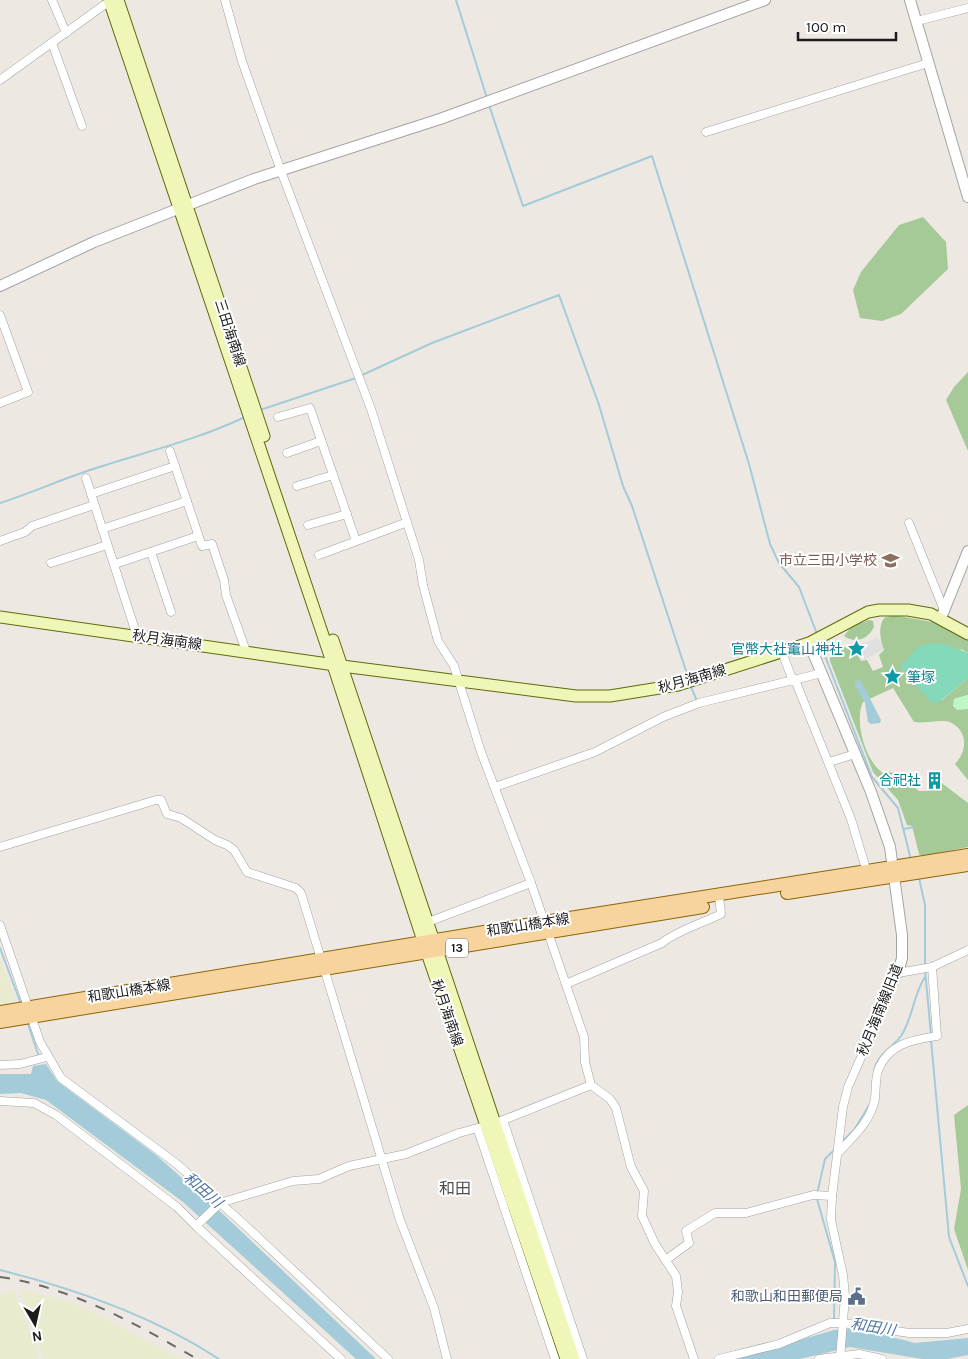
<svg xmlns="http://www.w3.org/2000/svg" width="968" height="1359" font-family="Karla,'Noto Sans JP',sans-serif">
  <rect width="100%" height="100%" fill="#ede9e2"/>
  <g fill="#e8ebcd">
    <path d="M0,958L16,1002L0,1005Z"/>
    <path d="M20,1289L76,1304L182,1359H43Z"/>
    <path d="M13,1290L35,1345L39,1359H0V1295Z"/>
  </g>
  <g fill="#a5ca98">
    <path d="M923,217L946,242L948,269L901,314L882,321L860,318L853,290L861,272L899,225Z"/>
    <path d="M968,372V451L946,400L954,387Z"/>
    <path d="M894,615L943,624L968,640V653L961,649L941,701L968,678V695L954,699L968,709V780L955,764C968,750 968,731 950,722C940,719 925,724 914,722L893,688L863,702C854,721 865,761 883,773L894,772L919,791H927L939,781L968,803V847L922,856L919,854L912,826L907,825L898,800L873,772L830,661V658L841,645L850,650L854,649L861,661L867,660L873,671L883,667L879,655L884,650C880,640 878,627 884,618Z"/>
    <path d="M869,620L873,621L874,627C868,639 856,644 844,636L851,627Z"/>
    <path d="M968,1105V1270L954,1229L961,1189L954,1115Z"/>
  </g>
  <path fill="#bff6c6" d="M968,695V709L957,710L953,706L954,699Z"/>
  <path fill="#83d9ba" d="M927,644H944L968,653V678L938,703L930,701L900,667L917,648Z"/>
  <path fill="#e0e0e0" d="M878,637L884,649L862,661L855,648Z"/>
  <g fill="#a4cbd9">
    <path d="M859,680L861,681L881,720L880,723L871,724L868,722L865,703L855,685V681Z"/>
    <path d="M46,1064L57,1081L156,1155L225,1216L376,1359H356L183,1202L46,1100L21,1093L0,1094V1074H31L33,1066Z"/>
    <path d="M856,1328L915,1343L968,1338V1355L947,1359H922L850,1347L800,1359H735L834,1330Z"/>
  </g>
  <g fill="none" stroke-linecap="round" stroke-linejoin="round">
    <g stroke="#a4cbd9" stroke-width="2">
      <path d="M456,0L487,98"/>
      <path d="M489,105L523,206L652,156L749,464L770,544L779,563L799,587L817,634"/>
      <path d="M360,376L432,343L559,295L599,405L623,486L632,506L688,677"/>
      <path d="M263,409L356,378"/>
      <path d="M0,503C31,493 60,480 90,470C141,453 194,441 243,418"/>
      <path d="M820,643L872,777L898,808L911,860"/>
      <path d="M691,687L697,701"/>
      <path d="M904,829L914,827"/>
      <path d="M919,878L925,905V965"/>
      <path d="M0,948L21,1004"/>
      <path d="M925,970L931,1035"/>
      <path d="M28,1024L39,1057"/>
      <path d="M931,1040L949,1237L968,1286"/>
      <path d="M874,1070C878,1054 892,1048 901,1036C913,1018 913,995 925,977"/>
      <path d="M842,1142L854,1130L870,1104"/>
      <path d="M817,1194L825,1159L835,1149"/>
      <path d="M817,1199L835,1262L834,1321"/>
      <path d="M0,1270C76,1289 153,1316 219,1359"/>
    </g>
    <defs>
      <g id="minor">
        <path d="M52,0L66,33"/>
        <path d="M225,0L242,61L281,171L371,409L419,560L423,585L438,641L454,666L481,752L531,883L584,1037L585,1062L591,1085L610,1099L616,1108L631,1167L644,1191L642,1216L655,1244L676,1276L678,1292L676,1306L694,1359"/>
        <path d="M917,21L968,8"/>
        <path d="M52,43L82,126"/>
        <path d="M0,80L111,0"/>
        <path d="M706,132L928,63"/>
        <path d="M0,315L28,392L0,403"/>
        <path d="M278,417L310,408L356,541"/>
        <path d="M170,451L202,546L212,544L224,580L226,595L246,651"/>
        <path d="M287,453L321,441"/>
        <path d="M86,478L137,636"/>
        <path d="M297,486L333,475"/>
        <path d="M91,494L175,466"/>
        <path d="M909,523L944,610"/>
        <path d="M308,525L347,514"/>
        <path d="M102,529L187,501"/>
        <path d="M0,541L25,532L32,526L94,505"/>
        <path d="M151,552L171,612"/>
        <path d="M319,555L405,523"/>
        <path d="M51,563L107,545"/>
        <path d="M115,564L198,536"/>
        <path d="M782,652L793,681"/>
        <path d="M795,680L851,819L867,872"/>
        <path d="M829,762L855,754"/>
        <path d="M495,787L595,752L663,717L699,703L822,673"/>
        <path d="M0,847L156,800H161L167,814L181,818L215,840L227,845L234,850L247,872L296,888L301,893L321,959"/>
        <path d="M428,922L531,883"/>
        <path d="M0,925L40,1042L61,1078L177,1164L247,1227L388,1359"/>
        <path d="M324,968L400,1220L434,1308L447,1359"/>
        <path d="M566,984L662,943C676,931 703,923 721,914L719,896"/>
        <path d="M0,1065L20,1064L47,1057"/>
        <path d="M0,1101L34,1103L56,1115L177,1207L196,1226L220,1203L293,1181L319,1179L349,1166L406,1154L459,1133L496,1123L591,1085"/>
        <path d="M503,1120L583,1359"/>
        <path d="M478,1130L555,1359"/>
        <path d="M838,1153C851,1139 869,1123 874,1103C877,1092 874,1079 879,1068C890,1043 913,1040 937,1036L932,967"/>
        <path d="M196,1226L341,1359"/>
        <path d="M667,1259L689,1243L686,1231L715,1213H746L813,1195L832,1196"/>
        <path d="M719,1359L779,1344L830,1323H843L909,1333H947L968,1329"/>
        <path d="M819,1359L859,1354L882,1359"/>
        <path d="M840,1359L845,1296L843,1275L831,1220L832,1196L843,1107L848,1087L898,973L932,967L968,950"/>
      </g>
      <g id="tertiary">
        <path d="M910,0L968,197"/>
        <path d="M0,286L94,242L254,179L440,119L765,0"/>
        <path d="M941,618L968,551"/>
        <path d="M809,643L871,792L890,847L902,935V958L898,973"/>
      </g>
      <g id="secondary">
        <path d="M109,0L333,665L427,953L566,1359"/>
        <path d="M118,0L264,436"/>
        <path d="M0,617L342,666L576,696H610L678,685L809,643L868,612L879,610H908L931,614L968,634"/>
        <path d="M333,640L574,1359"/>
      </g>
      <g id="primary">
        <path d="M787,893L968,865"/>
        <path d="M0,1012L544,922L968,855"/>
        <path d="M0,1022L703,907"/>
      </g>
    </defs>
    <use href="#minor" stroke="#a3a3a3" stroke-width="9"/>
    <use href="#tertiary" stroke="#a3a3a3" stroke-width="12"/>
    <use href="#secondary" stroke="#5e6b0a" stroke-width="13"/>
    <use href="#primary" stroke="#8c6407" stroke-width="14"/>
    <use href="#minor" stroke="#fff" stroke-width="8"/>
    <use href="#tertiary" stroke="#fff" stroke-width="10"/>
    <use href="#secondary" stroke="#f0f6b7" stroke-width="11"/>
    <use href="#primary" stroke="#f7d39d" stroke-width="12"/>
    <path stroke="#6a6a6a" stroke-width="2" stroke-dasharray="10 10" stroke-linecap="butt" d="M0,1277C70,1287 137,1324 197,1359"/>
  </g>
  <defs>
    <symbol id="school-bare" viewBox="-9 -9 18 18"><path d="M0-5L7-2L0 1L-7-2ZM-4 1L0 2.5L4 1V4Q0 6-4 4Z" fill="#8d6e63" stroke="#fff" stroke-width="2.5" paint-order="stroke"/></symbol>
    <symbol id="sight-bare" viewBox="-9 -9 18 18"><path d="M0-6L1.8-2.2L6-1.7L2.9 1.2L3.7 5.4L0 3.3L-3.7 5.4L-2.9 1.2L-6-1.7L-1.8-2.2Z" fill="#0f9aa8" stroke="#fff" stroke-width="2.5" paint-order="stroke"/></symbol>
    <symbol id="building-bare" viewBox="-9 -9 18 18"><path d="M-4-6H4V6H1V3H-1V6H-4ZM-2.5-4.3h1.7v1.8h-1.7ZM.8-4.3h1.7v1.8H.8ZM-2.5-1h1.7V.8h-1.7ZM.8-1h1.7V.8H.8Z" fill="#0f9aa8" stroke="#fff" stroke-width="2.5" paint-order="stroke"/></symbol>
    <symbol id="civic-bare" viewBox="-9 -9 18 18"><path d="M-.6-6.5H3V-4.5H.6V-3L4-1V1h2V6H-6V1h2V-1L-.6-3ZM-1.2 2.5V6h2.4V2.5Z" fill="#5c6f8a" stroke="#fff" stroke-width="2.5" paint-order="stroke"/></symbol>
  </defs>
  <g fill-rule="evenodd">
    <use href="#school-bare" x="878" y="548" width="25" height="25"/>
    <use href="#sight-bare" x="844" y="636" width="25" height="25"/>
    <use href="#sight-bare" x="880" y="664" width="25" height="25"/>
    <use href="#building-bare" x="922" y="768" width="25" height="25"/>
    <use href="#civic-bare" x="844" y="1284" width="25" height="25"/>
  </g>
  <g text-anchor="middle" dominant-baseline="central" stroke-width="4" stroke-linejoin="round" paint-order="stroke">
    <rect fill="#fff" stroke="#606060" stroke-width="1" x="446" y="938.5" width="22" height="19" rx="4"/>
    <g font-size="12" font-weight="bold" fill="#1c1c1c">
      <text x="457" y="948">13</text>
    </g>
    <g font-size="14" fill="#1c1c1c" stroke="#fff">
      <text transform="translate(230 333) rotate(72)">三田海南線</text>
      <text transform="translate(167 640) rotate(8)">秋月海南線</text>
      <text transform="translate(692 679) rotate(-16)">秋月海南線</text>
      <text transform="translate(528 925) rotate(-9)">和歌山橋本線</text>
      <text transform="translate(129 991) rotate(-9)">和歌山橋本線</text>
      <text transform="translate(880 1010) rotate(-68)">秋月海南線旧道</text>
      <text transform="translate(447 1013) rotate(71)">秋月海南線</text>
    </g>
    <g font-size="14" fill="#785e54" stroke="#fff" text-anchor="end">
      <text x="877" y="560">市立三田小学校</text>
    </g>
    <g font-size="14" fill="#0d838f" stroke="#fff" text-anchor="end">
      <text x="843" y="649">官幣大社竃山神社</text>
      <text x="907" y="677" text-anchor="start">筆塚</text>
      <text x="921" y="780">合祀社</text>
    </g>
    <g font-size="14" fill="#4e5e75" stroke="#fff" text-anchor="end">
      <text x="843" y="1296">和歌山和田郵便局</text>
    </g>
    <g font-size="15" font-style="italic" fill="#4e77a6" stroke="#fff">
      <text transform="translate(203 1190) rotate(41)">和田川</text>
      <text transform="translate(873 1327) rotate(9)">和田川</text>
    </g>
    <g font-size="16" fill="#4f4f4f" stroke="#fff">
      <text x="455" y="1188">和田</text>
    </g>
  </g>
  <g transform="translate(35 1324) rotate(171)" stroke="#ffffff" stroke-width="4" paint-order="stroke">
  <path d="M0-4L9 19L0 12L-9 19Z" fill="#1c1c1c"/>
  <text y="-8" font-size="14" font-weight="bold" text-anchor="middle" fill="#1c1c1c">N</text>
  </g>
  <path d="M798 32v8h98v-8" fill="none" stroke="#1c1c1c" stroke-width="2.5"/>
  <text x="806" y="32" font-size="15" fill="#1c1c1c" stroke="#ffffff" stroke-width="4" paint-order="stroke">100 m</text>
</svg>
